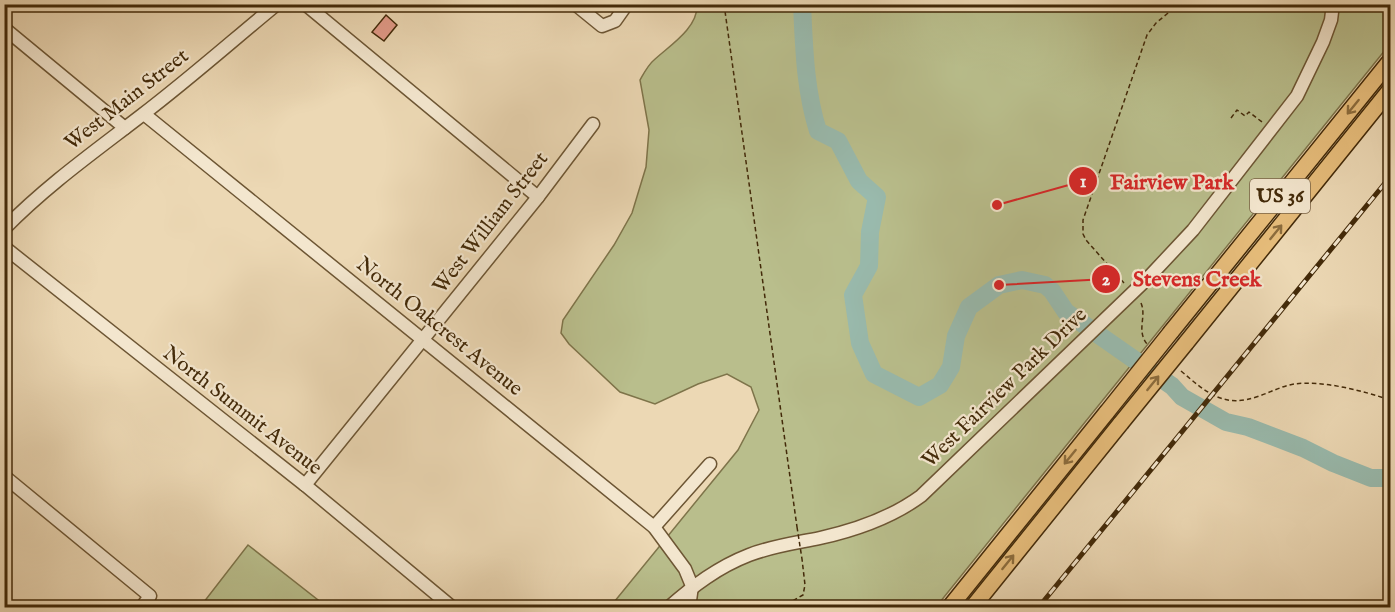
<svg xmlns="http://www.w3.org/2000/svg" width="1395" height="612" font-family="'IM FELL English',serif">
  <rect width="100%" height="100%" fill="#ecd8b4"/>
  <filter id="stains"><feTurbulence type="fractalNoise" baseFrequency=".00333" numOctaves="4"/><feColorMatrix values="0 0 0 0 .2 0 0 0 0 .09 0 0 0 0 .02 0 0 0 .5 -.17"/></filter>
  <radialGradient id="worn" r=".72"><stop offset=".6" stop-color="#630" stop-opacity="0"/><stop offset="1" stop-color="#630" stop-opacity=".3"/></radialGradient>
  <g fill="#b9be8c" stroke="#7e744a" stroke-width="1.5">
    <path d="M697,5H1390V44L936,607H610L738,450L759,410L751,387L727,374L698,384L655,404L620,392L569,344L561,333L563,320L614,245L632,213L646,167L649,130L640,80C644,73 648,65 654,60C669,46 698,28 697,5Z"/>
    <path d="M248,545L327,607H200Z"/>
  </g>
  <g fill="none" stroke-linecap="round" stroke-linejoin="round">
    <path stroke="#99baad" stroke-width="18" d="M802,4C804,47 805,90 818,131L838,141L859,181L877,197L870,232L869,266L853,295L860,343L874,374L919,397L940,385L951,367L956,336L969,307L999,285L1022,280L1045,285L1052,291L1066,312L1172,386L1182,397L1226,422L1248,427L1303,448L1333,463L1371,478H1390"/>
  </g>
  <path fill="#e29b89" stroke="#432a09" stroke-width="1.5" d="M386,15L397,25L384,41L372,32Z"/>
  <g fill="none" stroke-linecap="round" stroke-linejoin="round">
    <defs>
      <g id="minor">
        <path d="M305,4L538,197"/>
        <path d="M575,4L602,26L615,21L627,4"/>
        <path d="M4,28L125,128"/>
        <path d="M144,114L654,527L685,569L692,586"/>
        <path d="M4,229C46,186 94,152 142,115C188,80 232,41 277,4"/>
        <path d="M4,247L305,485L453,608"/>
        <path d="M4,476L150,596L141,608"/>
        <path d="M305,485L538,197L593,124"/>
        <path d="M654,527L710,464"/>
        <path d="M668,608C693,586 718,567 749,555C772,546 796,543 820,538C856,530 891,518 921,496L1149,277L1193,230L1297,96L1323,42L1331,20L1333,4"/>
        <path d="M689,608L692,586"/>
      </g>
      <g id="major">
        <path d="M1171,332L1390,61"/>
        <path d="M1186,343L1390,90"/>
        <path d="M949,608L1107,412"/>
        <path d="M972,608L1121,423"/>
      </g>
    </defs>
    <use href="#minor" stroke="#6d5634" stroke-width="15"/>
    <use href="#major" stroke="#432a09" stroke-width="18"/>
    <g stroke="#432a09" stroke-width="1.5" stroke-dasharray="4.5 3" stroke-linecap="butt">
      <path d="M724,4L797,527"/>
      <path d="M1231,118L1237,110L1245,116L1249,112L1262,122"/>
      <path d="M1124,283L1086,240L1083,234V220L1147,35L1156,23L1179,4"/>
      <path d="M1141,303C1147,317 1136,330 1147,344"/>
      <path d="M1181,371C1207,393 1224,409 1259,396C1271,392 1282,386 1294,384C1322,380 1364,391 1390,400"/>
      <path d="M780,608L803,595L805,585L802,559"/>
    </g>
    <use href="#minor" stroke="#f3e6ce" stroke-width="12"/>
    <use href="#major" stroke="#e6bc7a" stroke-width="15"/>
    <defs>
      <path id="rail" d="M1038,608L1390,177"/>
    </defs>
    <use href="#rail" stroke="#432a09" stroke-width="5"/>
    <use href="#rail" stroke="#f3e6ce" stroke-width="3" stroke-dasharray="9" stroke-linecap="butt"/>
    <defs>
      <g id="major-bridge">
        <path d="M1107,412L1171,332"/>
        <path d="M1121,423L1186,343"/>
      </g>
    </defs>
    <use href="#major-bridge" stroke="#432a09" stroke-width="18" stroke-linecap="butt"/>
    <path stroke="#432a09" stroke-width="1.5" stroke-dasharray="4.5 3" stroke-linecap="butt" d="M797,527L802,559"/>
    <use href="#major-bridge" stroke="#e6bc7a" stroke-width="15"/>
  </g>
  <defs><path id="oneway-shaft" d="M-6 0H5M1.5-3L5.5 0L1.5 3" fill="none" stroke-width="1.6" stroke-linecap="round" stroke-linejoin="round" transform="scale(1.5)"/></defs>
  <g stroke="#8c6c3c">
    <use href="#oneway-shaft" transform="translate(1353 107) rotate(129)"/>
    <use href="#oneway-shaft" transform="translate(1276 232) rotate(-51)"/>
    <use href="#oneway-shaft" transform="translate(1153 383) rotate(-51)"/>
    <use href="#oneway-shaft" transform="translate(1070 457) rotate(129)"/>
    <use href="#oneway-shaft" transform="translate(1008 562) rotate(-51)"/>
  </g>
  <g text-anchor="middle" dominant-baseline="central" stroke-width="4.5" stroke-linejoin="round" paint-order="stroke">
    <rect fill="#f3e6ce" stroke="#786244" stroke-width="1.5" x="1250" y="179" width="60" height="34" rx="4.5"/>
    <g font-size="20" font-weight="bold" fill="#432a09">
      <text x="1280" y="196">US 36</text>
    </g>
    <g font-size="21" fill="#432a09" stroke="#f3e6ce">
      <text transform="translate(127 100) rotate(-38)">West Main Street</text>
      <text transform="translate(491 223) rotate(-52)">West William Street</text>
      <text transform="translate(439 327) rotate(39)">North Oakcrest Avenue</text>
      <text transform="translate(1005 388) rotate(-44)">West Fairview Park Drive</text>
      <text transform="translate(242 411) rotate(38)">North Summit Avenue</text>
    </g>
  </g>
  <path fill="none" stroke="#d62828" stroke-width="2" d="M997 205L1083 181M999 285L1106 279"/>
  <g fill="#d62828" stroke="#f3e6ce" stroke-width="2">
    <circle cx="997" cy="205" r="6"/>
    <circle cx="999" cy="285" r="6"/>
    <circle cx="1083" cy="181" r="15"/>
    <circle cx="1106" cy="279" r="15"/>
  </g>
  <g font-size="18" text-anchor="middle" font-weight="bold" fill="#fff">
    <text x="1083" y="187">1</text>
    <text x="1106" y="285">2</text>
  </g>
  <g font-size="22" text-anchor="middle" font-weight="bold" fill="#d62828" stroke="#f3e6ce" stroke-width="4.5" stroke-linejoin="round" paint-order="stroke">
    <text x="1172" y="189">Fairview Park</text>
    <text x="1197" y="286">Stevens Creek</text>
  </g>
  <rect width="1395" height="612" fill="none" stroke="#ecd8b4" stroke-width="24"/>
  <rect x="6" y="6" width="1383" height="600" fill="none" stroke="#432a09" stroke-width="3"/>
  <rect x="12" y="12" width="1371" height="588" fill="none" stroke="#432a09" stroke-width="1.5"/>
  <rect width="100%" height="100%" filter="url(#stains)"/>
  <rect width="100%" height="100%" fill="url(#worn)"/>
</svg>
